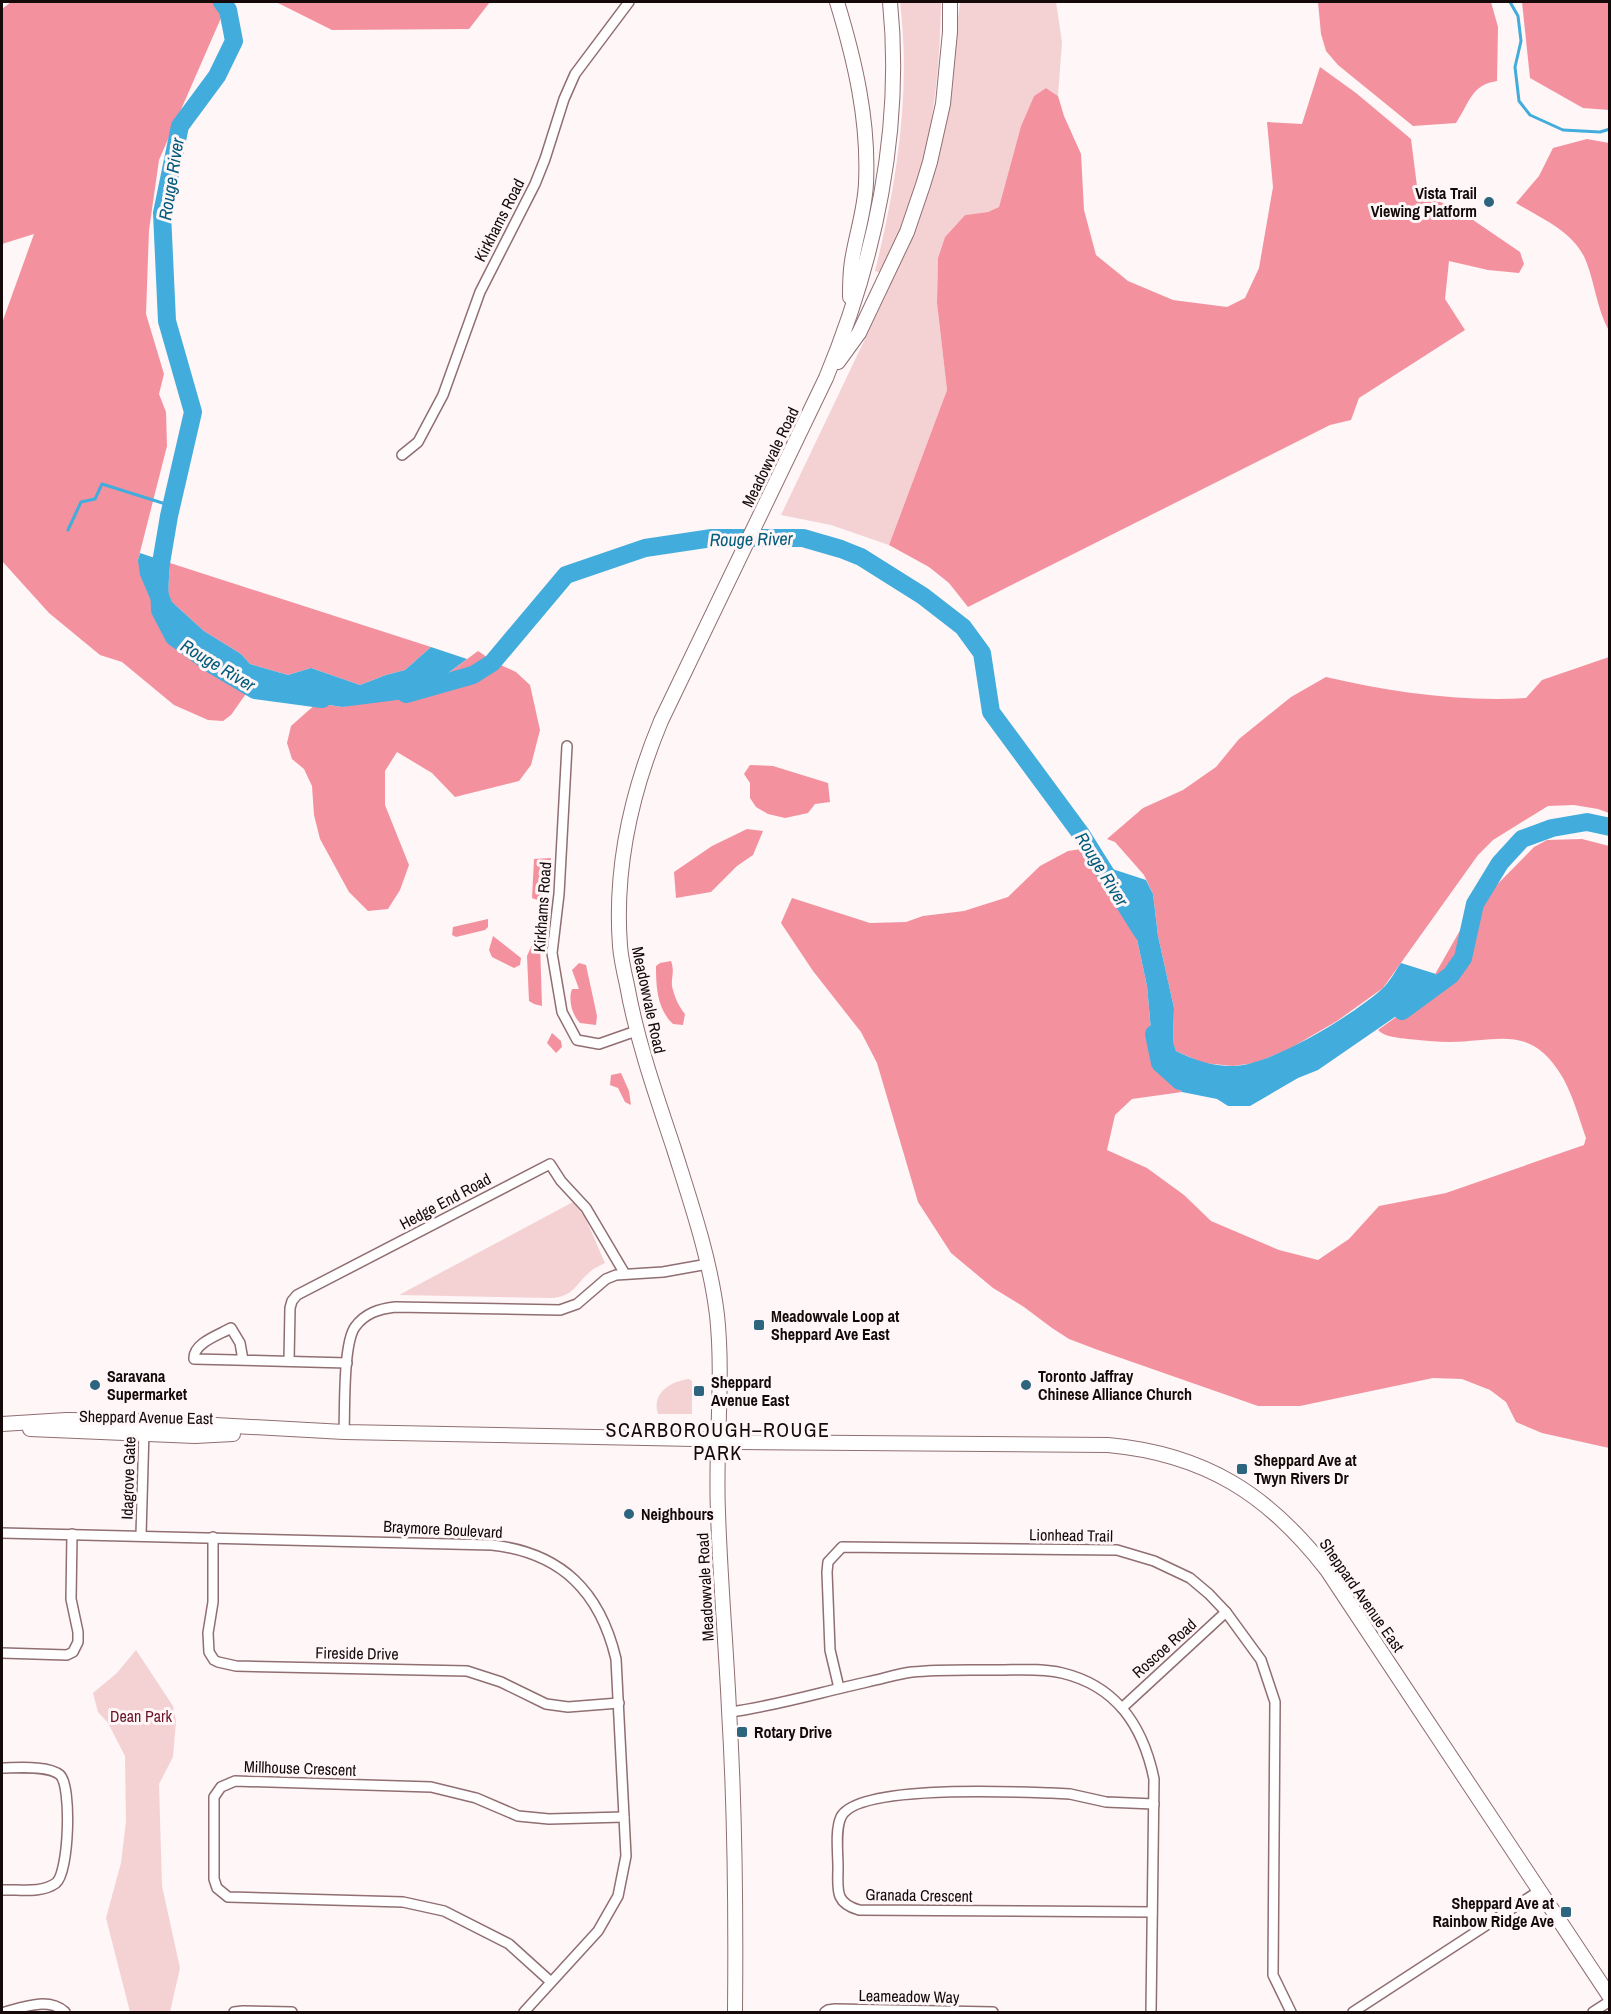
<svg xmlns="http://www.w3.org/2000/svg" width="1611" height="2014" font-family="'Archivo Narrow',sans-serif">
  <rect width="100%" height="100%" fill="#fef6f7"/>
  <g fill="#f4d2d4">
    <path d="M900,2H941C940,71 933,139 910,205C902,229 891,251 881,273L875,271C897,183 911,92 900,2Z"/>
    <path d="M960,2H1056L1062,42L1058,96L1046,88L1034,96L1021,126L999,207L988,212L965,215L945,237L938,258L937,303L947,390L889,545L831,525L781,515L886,295L927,194L938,157L947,109Z"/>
    <path d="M573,1202L585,1217L605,1263C601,1265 596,1267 592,1270C576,1283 574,1297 551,1298L399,1295Z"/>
    <path d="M689,1379L692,1381V1414H658C651,1393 671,1381 689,1379Z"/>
    <path d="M136,1650L173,1706L176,1721L173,1757L159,1784L162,1886L180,1968L170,2012H130L106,1918L121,1863L126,1821L125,1756L108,1723L98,1712L93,1693L117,1673Z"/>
  </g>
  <g fill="#f3929e">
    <path d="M11,2H220L221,18L159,160L149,230L146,314L164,374L159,394L166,412L167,446L138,560L240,685L250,688L231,715L223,721L208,720L174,705L122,662L100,655L49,613L2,561V323L34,234L2,244V9Z"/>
    <path d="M276,2H490L469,29L332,30Z"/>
    <path d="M1318,2H1491L1498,27L1497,81C1471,85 1470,102 1456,123L1413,126L1338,65L1326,51L1321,34Z"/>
    <path d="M1522,2H1609V110L1583,108L1530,78Z"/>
    <path d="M1320,67L1356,93L1411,139L1418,194L1454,207L1520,252L1524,264L1519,273L1488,270L1449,261L1445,299L1465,330L1359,398L1351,420L1330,425L968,607L949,583L929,567L889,545L947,390L937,303L938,258L945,237L965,215L988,212L999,207L1021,126L1034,96L1046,88L1058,96L1064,116L1081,154L1084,210L1096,255L1128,281L1173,300L1227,307L1245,298L1259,268L1273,187L1267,122L1302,124Z"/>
    <path d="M1587,139L1609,143V331C1597,309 1595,284 1586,261C1575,232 1541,218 1516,203L1539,176L1553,148Z"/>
    <path d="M170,563L431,647L405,670L386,675L360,685L311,668L288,675L250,664L241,654L204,631L172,602L168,593Z"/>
    <path d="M478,651L494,662L516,672L530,685L540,730L531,765L519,781L455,797L432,773L397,752L385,771V805L409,865L400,890L388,909L368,911L349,892L320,839L314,815L312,786L304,769L292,759L287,743L291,726L317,703L342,707L424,691Z"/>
    <path d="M1609,657V813L1598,809L1574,805L1548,806L1493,840L1478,855L1383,988L1337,1021L1289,1049L1255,1063L1233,1066L1203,1063L1176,1051L1173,1043L1174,1008L1158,936L1153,894L1144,875L1115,842L1107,839L1143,808L1183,790L1216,767L1239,739L1291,697L1326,677C1389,692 1461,702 1526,698L1542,680Z"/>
    <path d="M750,765L773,766L828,783L830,802L815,804L808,813L785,818L768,814L756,807L750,798V783L744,774Z"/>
    <path d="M747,829L763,831L753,855L737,866L711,892L676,898L674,872L712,846Z"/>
    <path d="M1582,839L1609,846V1448L1542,1433L1516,1422L1506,1402L1490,1390L1462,1379L1433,1378L1300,1406H1258L1098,1350L1069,1339L1052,1328L1024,1307L993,1288L951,1253L918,1202L877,1063L861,1032L813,971L781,923L792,898L870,923L906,922L923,916L964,911L1008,897L1040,866L1068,851L1081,849L1124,890L1128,897L1147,986L1152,1041L1169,1078L1182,1092L1132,1099L1115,1115L1107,1150L1147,1168L1184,1195L1211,1221L1279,1250L1318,1260L1349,1239L1379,1206L1446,1193L1584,1145L1586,1138C1579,1118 1573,1096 1563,1078C1532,1024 1500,1041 1450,1042C1436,1042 1422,1040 1408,1039C1400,1038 1384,1037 1378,1030L1421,999L1471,911L1534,847L1547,840Z"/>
    <path d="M551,858L545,888L540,901L532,898L534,859Z"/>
    <path d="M488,919V927L485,930L456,937L452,935L453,927Z"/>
    <path d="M493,936L521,958L520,965L514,968L492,957L489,950Z"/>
    <path d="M540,943L542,1006L534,1004L529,1001L527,956L532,945Z"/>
    <path d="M671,961C675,972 671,977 672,986C674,996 679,1007 685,1014L683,1025L673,1024C657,1009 656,987 656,966L660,963Z"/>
    <path d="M579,963L586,965L597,1016L596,1025L580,1023C572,1015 568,1000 572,989H579L572,970Z"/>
    <path d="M552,1033L561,1041L562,1047L556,1053L547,1043Z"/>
    <path d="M621,1073L629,1091L631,1105L625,1102L618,1088L610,1085L611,1075Z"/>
  </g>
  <g fill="#42acdc">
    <path d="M140,553L170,563L168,592L172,602L204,631L241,654L250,664L288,675L311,668L360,685L386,675L405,670L431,647L467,659L424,691L405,699L342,707L317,703L286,692L240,685L213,668L155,610L140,575L138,560Z"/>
    <path d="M1097,864L1146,880L1153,894L1158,936L1174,1008L1173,1042L1176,1051C1195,1060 1211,1066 1233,1066C1272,1065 1353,1015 1382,989C1390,982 1395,971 1401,963L1436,974L1421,999L1318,1070L1298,1078L1250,1106H1228L1217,1099L1182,1092L1169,1078L1152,1041L1147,986L1128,897L1124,890Z"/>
  </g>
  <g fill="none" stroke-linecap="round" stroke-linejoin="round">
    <g stroke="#42acdc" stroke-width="3">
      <path d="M1510,2L1518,16L1521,41L1515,67L1519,101L1530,115L1563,130L1600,132L1610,129"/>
      <path d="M68,530L81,502L95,499L102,484L172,506"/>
    </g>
    <g stroke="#42acdc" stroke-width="18">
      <path d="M222,2L228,10L234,41L217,76L180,126L162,213L167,321L193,412L169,516L159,575L160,610L174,637L211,664L255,690L322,699"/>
      <path d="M406,694L473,675L492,663L566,575L645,548L712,538H803L841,549L861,557L923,596L963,627L982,653L991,712L1081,834L1143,933"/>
      <path d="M1402,1011L1451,975L1463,958L1475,904L1500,863L1522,839L1552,828L1587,822L1610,827"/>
      <path d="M1154,1034L1160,1063L1180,1081"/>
    </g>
    <defs>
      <g id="minor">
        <path d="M402,455L418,442L443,395L480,292L535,184L545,159L564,99L575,74L629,2"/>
        <path d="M567,746L559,894L552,953L562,1012L577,1040L599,1044L636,1031"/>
        <path d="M243,1360L240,1343L231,1328C219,1335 193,1343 194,1359L347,1363"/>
        <path d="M289,1361L290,1308L292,1301L297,1295L550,1164L561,1181L586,1208L625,1274"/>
        <path d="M344,1432C345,1409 343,1344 355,1327C365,1313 379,1309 395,1307L560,1310L577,1304L606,1279L616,1275L663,1272L708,1264"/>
        <path d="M2,1533L492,1545C562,1553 600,1592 616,1659L626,1856L618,1896L598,1931L524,2012"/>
        <path d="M141,1535L144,1430"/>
        <path d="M213,1537V1602L208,1633L209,1652L214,1660L218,1662L236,1666L467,1671L501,1682L546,1704L568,1707L619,1703"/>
        <path d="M2,1653L67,1655L73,1652L78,1642V1632L71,1599L72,1534"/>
        <path d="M839,1688L830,1650L827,1572L828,1562L842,1547L1117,1550L1154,1561L1190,1578L1209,1594L1226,1612L1261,1660L1275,1702L1273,1975L1291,2012"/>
        <path d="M1123,1707L1226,1612"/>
        <path d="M730,1712C776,1706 821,1692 867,1682C882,1679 897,1674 912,1672C940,1669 969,1670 998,1670C1019,1670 1041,1668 1062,1673C1117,1686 1143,1726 1154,1779L1151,2012"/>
        <path d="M2,1768C16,1768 49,1765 60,1775C72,1786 69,1873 56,1883C41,1894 18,1889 2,1890"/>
        <path d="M1152,1912L859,1910C834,1903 838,1889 838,1867C838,1852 835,1830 841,1817C857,1784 1016,1792 1051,1793L1070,1794L1106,1802L1154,1804"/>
        <path d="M551,1982L509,1944L444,1911L403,1902L228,1897L217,1888L214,1879V1797L221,1787L235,1781L431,1787L476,1798L518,1816L549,1819L624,1817"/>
        <path d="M5,2012C23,2007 49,1997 65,2012"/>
        <path d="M234,2012L243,2011L292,2012"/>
        <path d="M825,2012L828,2010L835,2009L993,2012"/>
        <path d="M1353,2012L1539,1891"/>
        <path d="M1593,2012L1610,2001"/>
      </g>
      <g id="secondary">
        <path d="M837,2C855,61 869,121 866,183C865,210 856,235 852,261C850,273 850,285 850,297"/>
        <path d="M838,362L859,333L907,232L923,185L930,162L943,104L950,32V2"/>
        <path d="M2,1424L66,1420L144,1421L344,1432L695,1439L740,1442L1108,1445C1205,1454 1268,1494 1327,1570L1610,1997"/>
        <path d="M30,1429L195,1436L233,1434"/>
        <path d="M735,2012C736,1912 735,1810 729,1710C726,1644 720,1578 718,1512C715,1447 724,1380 717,1315C710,1258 691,1203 674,1149C656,1095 637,1041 627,985C624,972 621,959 620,946C614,867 631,793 661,721L826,378C875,260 903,130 890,2"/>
      </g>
    </defs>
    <use href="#minor" stroke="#906e71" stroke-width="12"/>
    <use href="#secondary" stroke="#906e71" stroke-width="16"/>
    <use href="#minor" stroke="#fff" stroke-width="9"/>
    <use href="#secondary" stroke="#fff" stroke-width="14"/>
  </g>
  <g fill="#2d657f" stroke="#fef6f7" stroke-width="2">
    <circle cx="1489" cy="202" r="6"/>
    <rect x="753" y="1319" width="12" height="12" rx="3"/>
    <circle cx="95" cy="1385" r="6"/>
    <circle cx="1026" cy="1385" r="6"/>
    <rect x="693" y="1385" width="12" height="12" rx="3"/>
    <rect x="1236" y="1463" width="12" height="12" rx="3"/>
    <circle cx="629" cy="1514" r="6"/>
    <rect x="736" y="1726" width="12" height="12" rx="3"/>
    <rect x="1560" y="1906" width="12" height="12" rx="3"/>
  </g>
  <g text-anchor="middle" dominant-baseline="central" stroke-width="6" stroke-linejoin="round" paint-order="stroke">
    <g font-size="16" font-weight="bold" fill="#15090a" stroke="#fef6f7" text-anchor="start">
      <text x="1477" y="193" text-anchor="end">Vista Trail<tspan x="1477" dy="18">Viewing Platform</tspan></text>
      <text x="771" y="1316">Meadowvale Loop at<tspan x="771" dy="18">Sheppard Ave East</tspan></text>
      <text x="107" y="1376">Saravana<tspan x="107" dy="18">Supermarket</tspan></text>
      <text x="1038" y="1376">Toronto Jaffray<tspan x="1038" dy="18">Chinese Alliance Church</tspan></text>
      <text x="711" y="1382">Sheppard<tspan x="711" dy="18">Avenue East</tspan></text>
      <text x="1254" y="1460">Sheppard Ave at<tspan x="1254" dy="18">Twyn Rivers Dr</tspan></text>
      <text x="641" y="1514">Neighbours</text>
      <text x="754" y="1732">Rotary Drive</text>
      <text x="1554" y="1903" text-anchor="end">Sheppard Ave at<tspan x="1554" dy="18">Rainbow Ridge Ave</tspan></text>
    </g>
    <g font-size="16" fill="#15090a" stroke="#fef6f7">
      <text transform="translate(499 220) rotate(-63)">Kirkhams Road</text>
      <text transform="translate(770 457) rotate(-64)">Meadowvale Road</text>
      <text transform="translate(542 907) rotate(-86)">Kirkhams Road</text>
      <text transform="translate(649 1000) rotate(78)">Meadowvale Road</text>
      <text transform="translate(445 1201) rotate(-28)">Hedge End Road</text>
      <text transform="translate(146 1417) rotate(1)">Sheppard Avenue East</text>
      <text transform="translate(128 1478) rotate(-88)">Idagrove Gate</text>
      <text transform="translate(443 1529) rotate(3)">Braymore Boulevard</text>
      <text transform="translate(1071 1535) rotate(1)">Lionhead Trail</text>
      <text transform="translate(705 1587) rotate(-93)">Meadowvale Road</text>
      <text transform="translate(1362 1595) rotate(55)">Sheppard Avenue East</text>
      <text transform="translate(1164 1648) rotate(-42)">Roscoe Road</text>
      <text transform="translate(357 1653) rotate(1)">Fireside Drive</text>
      <text transform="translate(300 1768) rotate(2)">Millhouse Crescent</text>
      <text transform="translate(919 1895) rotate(1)">Granada Crescent</text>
      <text transform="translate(909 1996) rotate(1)">Leameadow Way</text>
    </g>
    <g font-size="16" fill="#6a1429" stroke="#fef6f7">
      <text x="141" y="1716">Dean Park</text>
    </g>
    <g font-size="18" font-style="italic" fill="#045c7c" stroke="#fef6f7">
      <text transform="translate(171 179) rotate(-81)">Rouge River</text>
      <text transform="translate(751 539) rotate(-1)">Rouge River</text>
      <text transform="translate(218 665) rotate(31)">Rouge River</text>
      <text transform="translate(1102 869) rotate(58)">Rouge River</text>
    </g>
    <g font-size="20" letter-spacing="1.5" fill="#15090a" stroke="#fef6f7">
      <text x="718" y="1429">SCARBOROUGH–ROUGE<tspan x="718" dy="23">PARK</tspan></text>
    </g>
  </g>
  <rect width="1611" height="2014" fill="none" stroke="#15090a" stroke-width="6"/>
</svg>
